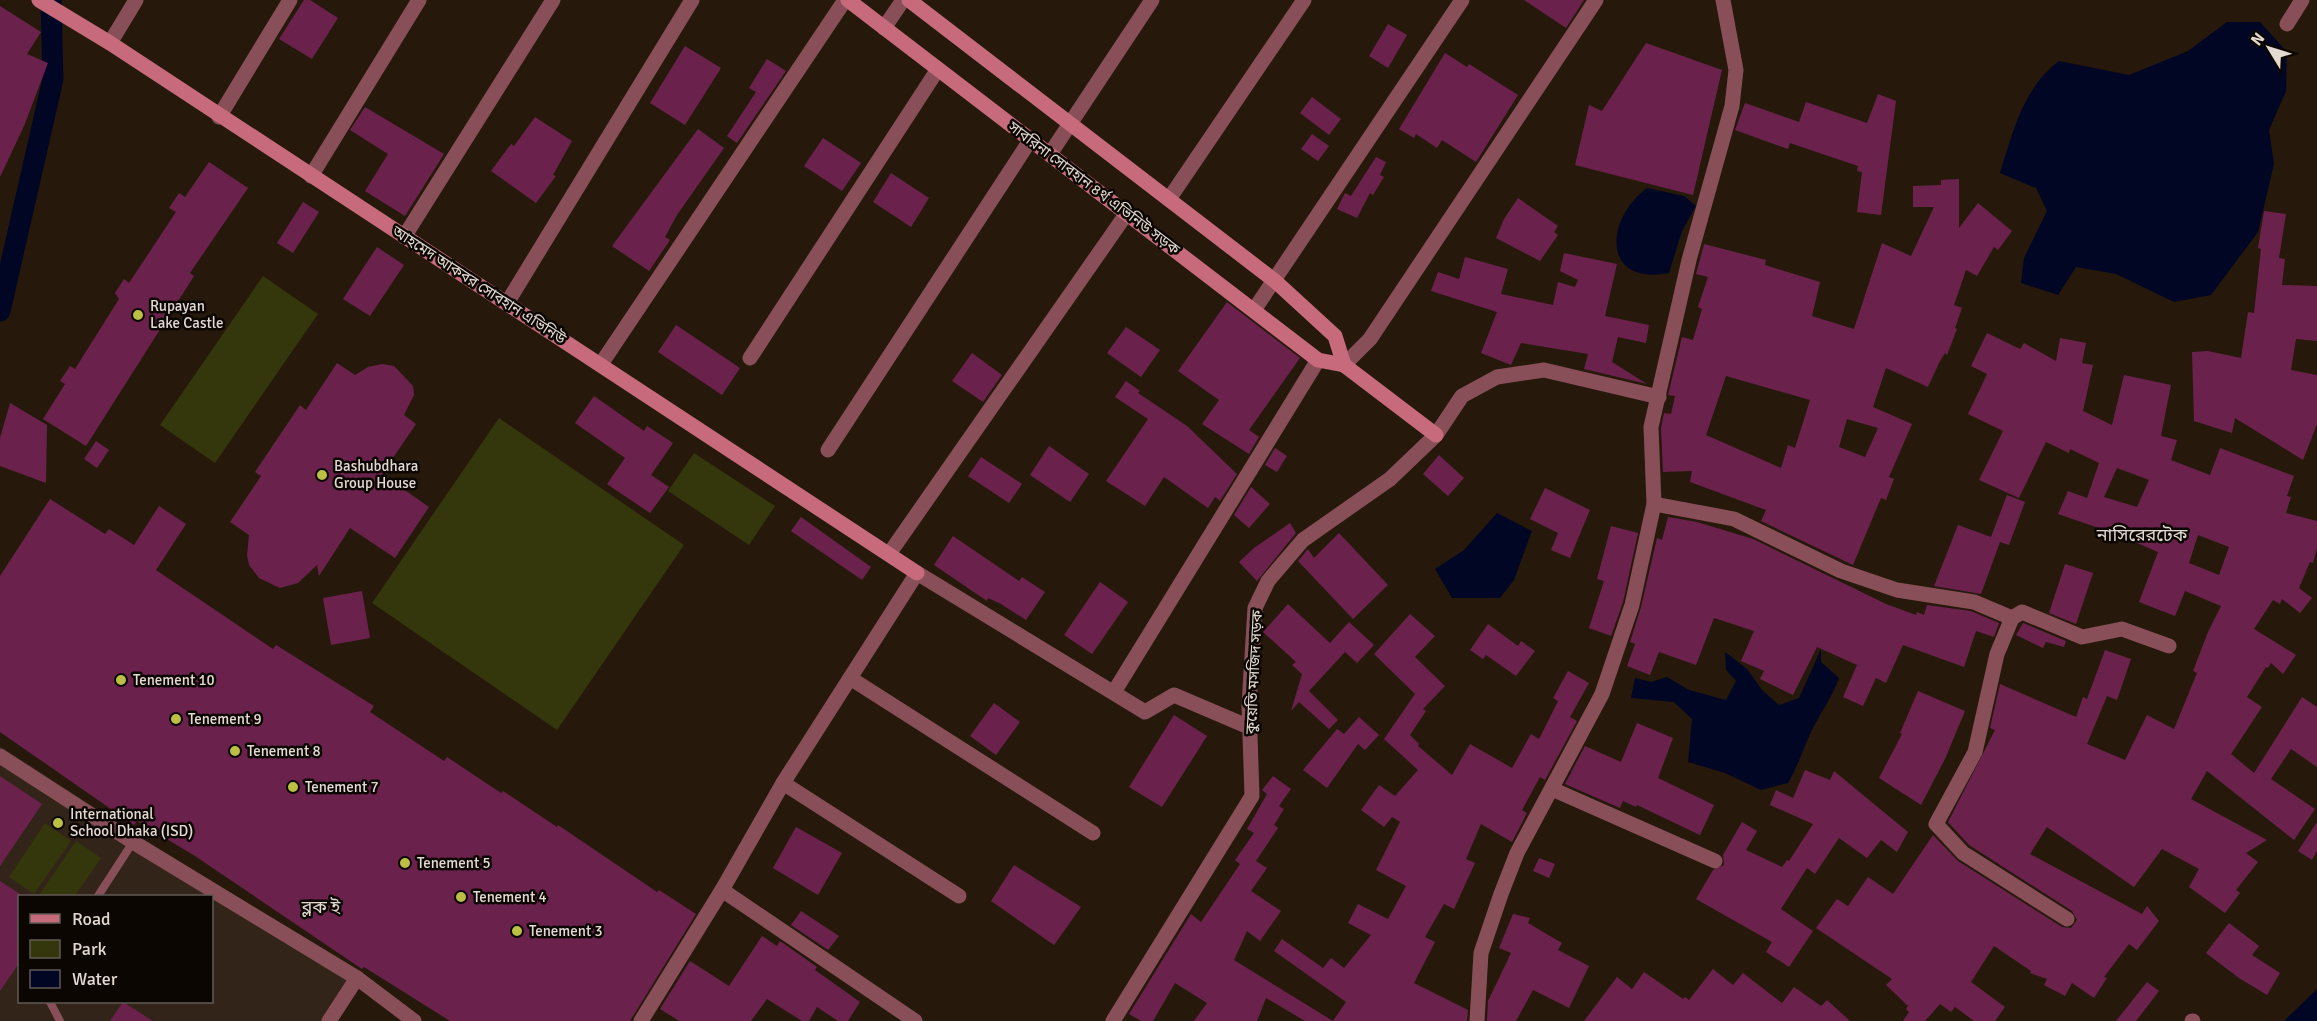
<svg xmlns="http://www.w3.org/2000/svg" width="2317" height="1021" font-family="Signika,'Noto Sans Bengali',sans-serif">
  <rect width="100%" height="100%" fill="#26190b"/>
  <path fill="#322418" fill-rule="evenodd" d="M0,746L357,978L328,1021H0ZM20,896H212V1002H20Z"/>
  <g fill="#34360c">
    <path d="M263,276L318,314L215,463L160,425Z"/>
    <path d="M499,418L684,545L557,730L372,603Z"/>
    <path d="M694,453L775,506L749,545L668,491Z"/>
    <path d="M45,823L71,841L34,894L9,877Z"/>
    <path d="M76,841L101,858L75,896H41L39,895Z"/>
  </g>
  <g fill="#000623">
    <path d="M2227,22H2260L2287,52L2286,91L2269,130L2274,164L2258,232L2211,295L2174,302L2116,274L2076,267L2058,295L2021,283L2024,258L2047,211L2036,188L2000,173C2013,132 2023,88 2059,61L2129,75L2188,51Z"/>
    <path d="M1647,188L1684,196L1696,206L1682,231L1669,273C1601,286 1605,219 1647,188Z"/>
    <path d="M1497,513L1532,531L1514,580L1500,598H1452L1435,569L1464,550Z"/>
    <path d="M1821,649V662L1839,678C1832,698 1820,713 1811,732C1803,749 1798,766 1788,783L1761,790L1725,773L1688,762L1692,719L1674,702L1631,698L1635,678L1651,682L1667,677L1689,690L1726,700L1736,681L1726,670L1725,652L1747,669L1762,690L1779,705L1799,698Z"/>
    <path d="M2317,989V1021H2284L2314,992Z"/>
  </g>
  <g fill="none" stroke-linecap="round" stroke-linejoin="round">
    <path stroke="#000623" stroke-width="21" d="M0,311L53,79L51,0"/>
  </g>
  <g fill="#6a224d" fill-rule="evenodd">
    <path d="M304,0H310L338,18L312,59L279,39Z"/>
    <path d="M1524,0H1584L1566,28Z"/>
    <path d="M0,6L41,32L27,54L48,63L24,126L0,177Z"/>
    <path d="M1388,24L1407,35L1388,68L1369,56Z"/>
    <path d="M1646,43L1722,70L1693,195L1575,165L1589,105L1602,111Z"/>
    <path d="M685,46L721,68L685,125L650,103Z"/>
    <path d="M1445,53L1467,67L1469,64L1518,95L1476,162L1442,140L1437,148L1416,134L1414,138L1399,129Z"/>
    <path d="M767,59L786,71L737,143L727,136L756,92L749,88Z"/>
    <path d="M1878,94L1896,101L1881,215L1857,212L1862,172L1857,171L1858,166L1790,143L1788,149L1735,130L1745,103L1799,122L1806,102L1867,123Z"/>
    <path d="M1312,97L1341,119L1329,135L1300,113Z"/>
    <path d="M365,107L444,154L405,216L365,191L388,154L350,130Z"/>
    <path d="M535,117L572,141L553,175L556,176L536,203L491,171L511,144L514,146Z"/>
    <path d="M698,129L724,148L677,215L665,237L670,240L649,271L612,246Z"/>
    <path d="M1312,134L1329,146L1318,161L1301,149Z"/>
    <path d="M823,138L861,163L842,191L804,166Z"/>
    <path d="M1376,157L1386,162L1380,175L1384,177L1373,195L1370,193L1357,218L1337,209L1345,193L1351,196Z"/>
    <path d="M209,162L248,188L190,273L194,276L86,446L43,419L65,384L60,381L70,366L75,369L119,299L115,293L124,279L129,283L176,212L169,208L179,193L185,197Z"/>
    <path d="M891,173L929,198L911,227L873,202Z"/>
    <path d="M1959,179V228L1978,203L2012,231L1998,250L1994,247L1977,276L1966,270L1954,305L1962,308L1955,328L1957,329L1947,355L1945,353L1939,363L1928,387L1886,368L1873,407L1912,424L1889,477L1894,479L1886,500L1881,498L1853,565L1761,521L1766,510L1690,482L1692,471L1663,472L1661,428L1664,413L1671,414L1675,396L1668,395L1682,337L1693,340L1702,309L1698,307L1708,277L1696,274L1704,244L1766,260L1765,265L1820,282L1812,316L1854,329L1882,243L1911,256L1934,207H1913V186L1941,185V180ZM1726,376L1810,400L1795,448L1788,445L1781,468L1706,435ZM1847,419L1878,428L1865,457L1839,447Z"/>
    <path d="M1518,198L1558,226L1554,232L1558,235L1540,261L1496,238L1504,219Z"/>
    <path d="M303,202L319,212L293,253L277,243Z"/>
    <path d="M2264,211L2286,214L2279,258L2285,259L2282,285L2317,286V341L2296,339L2291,370L2317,375V424L2303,460L2235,418L2232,433L2194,421L2192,352L2208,351L2241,358L2248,312L2254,313L2261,249L2258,248Z"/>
    <path d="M377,247L404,265L370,316L343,299Z"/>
    <path d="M1564,253L1617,264L1605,316L1649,325L1646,343L1618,337L1612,362L1647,384L1584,369L1588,354L1521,343L1511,365L1481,353L1497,312L1431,291L1438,272L1459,279L1465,257L1508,269L1501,294L1553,305L1558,282L1575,287L1578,280L1560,271Z"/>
    <path d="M1227,302L1300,358L1249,430L1259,437L1249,454L1202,424L1219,400L1178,371Z"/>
    <path d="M676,325L740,368L722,395L658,352Z"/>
    <path d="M1126,327L1160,350L1141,377L1107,353Z"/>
    <path d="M1987,333L2020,349L2024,343L2056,361L2060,338L2086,343L2082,363L2093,365L2083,411L2112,425L2124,375L2171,385L2161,436L2177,440L2171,460L2210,475L2220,448L2294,476L2287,496L2291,497L2286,513L2317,521V548L2313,563L2310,562L2299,588L2312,598L2300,613L2282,599L2280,604L2273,600L2254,629L2296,655L2283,674L2271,663L2268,668L2266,667L2247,697L2262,707L2231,754L2254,773L2302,697L2317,707V767L2291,749L2271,779L2315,809L2294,840L2207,771L2191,799L2267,840L2246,853L2258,862L2236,890L2240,893L2225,913L2189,887L2199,869L2162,849L2134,887L2047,827L2030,854L2142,914L2147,906L2159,921L2137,950L2129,944L2104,977L2107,978L2094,998L2072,983L2065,996L2044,985L2047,979L2030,973L2031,971L1994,946L1971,982L2005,1007L1995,1021H1974L1955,1007L1951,1012L1940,1004L1925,1021H1903L1909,1012L1906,1009L1908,1006L1886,985L1892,979L1816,928L1837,899L1848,906L1868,877L1893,894L1933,835L1958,861L2062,927L2071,928L2077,920L2072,911L1969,845L1948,822L1995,730L1990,728L2000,684L2076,717L2083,697L2087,699L2105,650L2131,659L2117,700L2107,696L2087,744L2125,760L2147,715L2174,729L2197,673L2193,671L2208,632L2221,606L2185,591L2175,616L2139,602L2158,552L2116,534L2058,514L2068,491L2087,498L2099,463L2070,449L2069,453L2046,442L2019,498L1979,480L2003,431L1968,414L1987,374L1971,366ZM2117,468L2149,480L2137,507L2104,497ZM2198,535L2229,547L2219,575L2189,563Z"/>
    <path d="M972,353L1002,375L983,402L952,381Z"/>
    <path d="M337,363L355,375L368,367L382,364L394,366L413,386L414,395L404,415L416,424L382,474L429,507L395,558L350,528L319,576L317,565L298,583L280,588L259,578L249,565L247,555L249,535L230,522L261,476L255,472L300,405L306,410Z"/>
    <path d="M1126,381L1140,391L1138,393L1187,426L1237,474L1220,501L1215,497L1208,508L1164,477L1145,506L1106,481L1148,419L1115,397Z"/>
    <path d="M594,396L644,431L647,426L673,443L651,475L669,487L650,513L607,484L625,458L575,423Z"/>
    <path d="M10,403L47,425L46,483L0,466V438Z"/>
    <path d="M96,441L109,450L97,468L84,459Z"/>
    <path d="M1049,446L1089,474L1070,502L1030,475Z"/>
    <path d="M1275,448L1287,456L1277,472L1265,465Z"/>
    <path d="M1439,455L1464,478L1448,496L1423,474Z"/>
    <path d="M981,457L1022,484L1009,503L968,476Z"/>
    <path d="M1251,487L1270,504L1249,528L1234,515Z"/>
    <path d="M1545,488L1590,510L1570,558L1551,550L1558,533L1530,519Z"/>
    <path d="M2007,495L2025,502L2009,545L2000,542L1981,594L1934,586L1958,525L1991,537Z"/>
    <path d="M50,499L105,534L109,529L134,545L159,506L186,524L156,570L273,649L276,645L374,706L370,712L444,761L447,757L501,793L503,791L557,827L558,825L657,892L659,890L696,914L630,1021H450L364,967L362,969L195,856L137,821L134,825L0,732V576Z"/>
    <path d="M801,517L871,567L862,580L791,531Z"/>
    <path d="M1668,517L1697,522L1753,539L1886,604L1916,615L1917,612L1924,615L1927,605L1971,611L1999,623L1994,637L1976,631L1964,667L1903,645L1886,683L1876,678L1863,706L1843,697L1857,665L1817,647L1793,695L1760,679L1764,671L1741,661L1754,631L1714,618L1696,665L1659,652L1650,675L1627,666L1635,644L1630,642L1641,607L1657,538L1662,540Z"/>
    <path d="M1290,523L1296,533L1257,581L1239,562L1254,548Z"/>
    <path d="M1611,526L1638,533L1623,602L1611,636L1589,628L1604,581L1597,579Z"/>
    <path d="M1339,533L1388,585L1353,619L1298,561L1308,549L1314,558Z"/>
    <path d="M953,536L1019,581L1022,577L1045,592L1026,620L1001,604L988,598L987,601L934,565Z"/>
    <path d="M2065,564L2093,573L2076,624L2049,613Z"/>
    <path d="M1100,582L1128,602L1092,654L1064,635Z"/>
    <path d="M362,591L370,638L331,645L323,598Z"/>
    <path d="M1288,604L1330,643L1349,622L1374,645L1357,663L1345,652L1309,691L1338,720L1329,729L1299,702L1291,711L1302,674L1292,665L1296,662L1263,632Z"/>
    <path d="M1410,614L1435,636L1415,657L1445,686L1423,709L1426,711L1410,735L1419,744L1418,746L1452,775L1470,744L1512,768L1531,734L1539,739L1558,701L1553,698L1568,671L1589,683L1570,717L1577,721L1545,780L1540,777L1522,810L1527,813L1512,842L1481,824L1466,859L1475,863L1454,909L1444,904L1425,937L1435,942L1414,983L1468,1010L1467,1021H1333L1346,1002L1274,951L1282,939L1323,968L1331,958L1344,968L1371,935L1348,923L1358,904L1388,919L1406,886L1376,870L1400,822L1392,817L1384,827L1361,810L1379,785L1395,796L1418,770L1384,739L1415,694L1374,654Z"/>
    <path d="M2023,623L2066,641L2064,647L2046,642L2043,648L2016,635Z"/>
    <path d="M1488,624L1518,646L1521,641L1535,651L1516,676L1486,655L1483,659L1470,650Z"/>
    <path d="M1918,691L1965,711L1945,759L1921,805L1879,778L1902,734L1900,733Z"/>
    <path d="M994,703L1020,722L996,755L970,736Z"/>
    <path d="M1174,715L1207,736L1162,807L1129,787Z"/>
    <path d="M1359,717L1379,735L1365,750L1358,744L1327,788L1303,770L1337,729L1344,734Z"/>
    <path d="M1637,723L1673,738L1658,778L1714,805L1700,835L1637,805L1636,807L1623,801L1620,808L1565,784L1585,746L1621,762Z"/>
    <path d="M1805,770L1830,780L1834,771L1908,832L1897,852L1881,840L1867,858L1839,838L1815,874L1807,868L1781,909L1813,931L1789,967L1766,952L1772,942L1696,899L1713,870L1724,865L1723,855L1742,822L1757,831L1746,850L1782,867L1787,860L1789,861L1813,824L1770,805L1776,790L1793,798Z"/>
    <path d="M0,776L42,804L0,866Z"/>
    <path d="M1273,776L1291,789L1279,806L1284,809L1274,825L1278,828L1256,861L1267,868L1251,891L1281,911L1260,941L1247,931L1234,960L1333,1021H1305L1266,998L1257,1021H1194L1207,1003L1175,983L1153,1021H1141L1129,1014L1191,914L1201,922L1240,864L1235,860L1254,833L1247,829L1267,794L1262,790Z"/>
    <path d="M2317,822V851L2312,860L2298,851Z"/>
    <path d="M796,827L842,853L818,895L773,868Z"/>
    <path d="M1539,858L1555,864L1549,878L1533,871Z"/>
    <path d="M1014,865L1081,907L1054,945L991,901Z"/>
    <path d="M0,881L20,894V962L0,991Z"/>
    <path d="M801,911L839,936L828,950L791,925Z"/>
    <path d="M1513,914L1530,918L1528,923L1562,943L1558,950L1589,966L1569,1008L1533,990L1516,1021H1487L1488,1001L1511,953L1499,948Z"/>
    <path d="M2229,923L2259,946L2252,955L2280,973L2267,995L2239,978L2206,953Z"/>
    <path d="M762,936L777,946L780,941L817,967L815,970L860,1002L848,1021H838L817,1007L809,1021H802L767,999L751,1021H679L660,1009L690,961L729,986Z"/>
    <path d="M1713,969L1733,985L1743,973L1782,1003L1794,987L1821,1006L1827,1000L1850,1021H1584L1617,977L1632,989L1644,972L1683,999L1685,997L1689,1000Z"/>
    <path d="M2147,982L2159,991L2136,1021H2116Z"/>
    <path d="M123,1002L153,1021H110Z"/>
  </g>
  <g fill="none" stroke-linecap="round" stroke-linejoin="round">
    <g stroke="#894f59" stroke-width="8">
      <path d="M98,896L133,842"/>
      <path d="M50,1002L60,1021"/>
    </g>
    <g stroke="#894f59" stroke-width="15">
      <path d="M2287,24L2302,0"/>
      <path d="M884,28L903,0"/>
      <path d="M110,43L136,0"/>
      <path d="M219,117L290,0"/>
      <path d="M1050,154L1152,0"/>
      <path d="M311,176L419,0"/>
      <path d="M1169,199L1304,0"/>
      <path d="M404,237L553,0"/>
      <path d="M507,303L692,0"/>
      <path d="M1254,310L1462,0"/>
      <path d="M750,358L938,69"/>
      <path d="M601,364L845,0"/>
      <path d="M1344,365L1370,339L1596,0"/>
      <path d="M828,450L1031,139"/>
      <path d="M1654,504L1734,519L1841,571L1897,590L1974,602L2012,618L2022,612L2082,637L2122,629L2169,646"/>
      <path d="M889,554L1127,213"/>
      <path d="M2012,618L1997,654L1975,752L1936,824L1963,853L2067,919"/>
      <path d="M850,678L1093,833"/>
      <path d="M1114,692L1318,360"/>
      <path d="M0,756L133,842L357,978L414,1021"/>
      <path d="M783,783L959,896"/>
      <path d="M1552,789L1715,861"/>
      <path d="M722,890L915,1021"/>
      <path d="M329,1021L357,978"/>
      <path d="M641,1021L722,890L783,783L917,573L1145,712L1174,695L1249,727"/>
      <path d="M1113,1021L1252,796L1249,705L1255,608L1268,581L1303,540L1390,479L1436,435L1462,396L1497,377L1544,370L1659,397"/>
      <path d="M1477,1021L1481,953L1501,894L1517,853L1602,694L1632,605L1654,504L1651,427L1689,260L1732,106L1736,70L1723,0"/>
      <path d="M2192,1021H2193"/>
    </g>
    <g stroke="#c76b7c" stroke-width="15">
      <path d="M39,0L110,43L917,573"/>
      <path d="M848,0L1318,360L1344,365L1436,435"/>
      <path d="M909,0L1275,281L1335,336L1344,365"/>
    </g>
  </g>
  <g fill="#bbc045" stroke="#0b0602" stroke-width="2">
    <circle cx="138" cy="315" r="6"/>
    <circle cx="322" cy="475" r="6"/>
    <circle cx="121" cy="680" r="6"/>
    <circle cx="176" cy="719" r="6"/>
    <circle cx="235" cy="751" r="6"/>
    <circle cx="293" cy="787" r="6"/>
    <circle cx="58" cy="823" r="6"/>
    <circle cx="405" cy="863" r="6"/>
    <circle cx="461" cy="897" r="6"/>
    <circle cx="517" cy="931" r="6"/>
  </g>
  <g text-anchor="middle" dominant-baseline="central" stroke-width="5" stroke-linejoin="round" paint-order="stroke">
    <g font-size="15" fill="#e2d9d0" stroke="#0b0602">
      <text transform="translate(1094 188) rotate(37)">সাবরিনা সোবহান ৪র্থ এভিনিউ সড়ক</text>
      <text transform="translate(479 285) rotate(33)">আহমেদ আকবর সোবহান এভিনিউ</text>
      <text transform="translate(1254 672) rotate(-87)">কুয়েতি মসজিদ সড়ক</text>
    </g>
    <g font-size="15" fill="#e2d9d0" stroke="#0b0602" text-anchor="start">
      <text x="150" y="306">Rupayan<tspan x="150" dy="17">Lake Castle</tspan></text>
      <text x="334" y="466">Bashubdhara<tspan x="334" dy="17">Group House</tspan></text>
      <text x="133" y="680">Tenement 10</text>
      <text x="188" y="719">Tenement 9</text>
      <text x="247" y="751">Tenement 8</text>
      <text x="305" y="787">Tenement 7</text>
      <text x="70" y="814">International<tspan x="70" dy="17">School Dhaka (ISD)</tspan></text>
      <text x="417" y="863">Tenement 5</text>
      <text x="473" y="897">Tenement 4</text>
      <text x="529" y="931">Tenement 3</text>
    </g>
    <g font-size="18" fill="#e2d9d0" stroke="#0b0602">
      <text x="2142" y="535">নাসিরেরটেক</text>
      <text x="321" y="907">ব্লক ই</text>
    </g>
  </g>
  <rect x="18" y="895" width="195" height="108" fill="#0b0602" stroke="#615a54" stroke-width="1.5"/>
  <rect x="30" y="914" width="30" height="9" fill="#c76b7c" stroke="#615a54" stroke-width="1.5"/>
  <text x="72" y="925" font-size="18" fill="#e2d9d0">Road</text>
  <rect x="30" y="940" width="30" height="18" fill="#34360c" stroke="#615a54" stroke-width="1.5"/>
  <text x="72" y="955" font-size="18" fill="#e2d9d0">Park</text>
  <rect x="30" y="970" width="30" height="18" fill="#000623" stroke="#615a54" stroke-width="1.5"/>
  <text x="72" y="985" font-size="18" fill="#e2d9d0">Water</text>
  <g transform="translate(2269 48) rotate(308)" stroke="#0b0602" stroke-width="4.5" paint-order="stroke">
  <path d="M0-4.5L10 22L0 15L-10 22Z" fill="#e2d9d0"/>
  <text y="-9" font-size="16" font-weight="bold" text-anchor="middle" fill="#e2d9d0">N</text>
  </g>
</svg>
